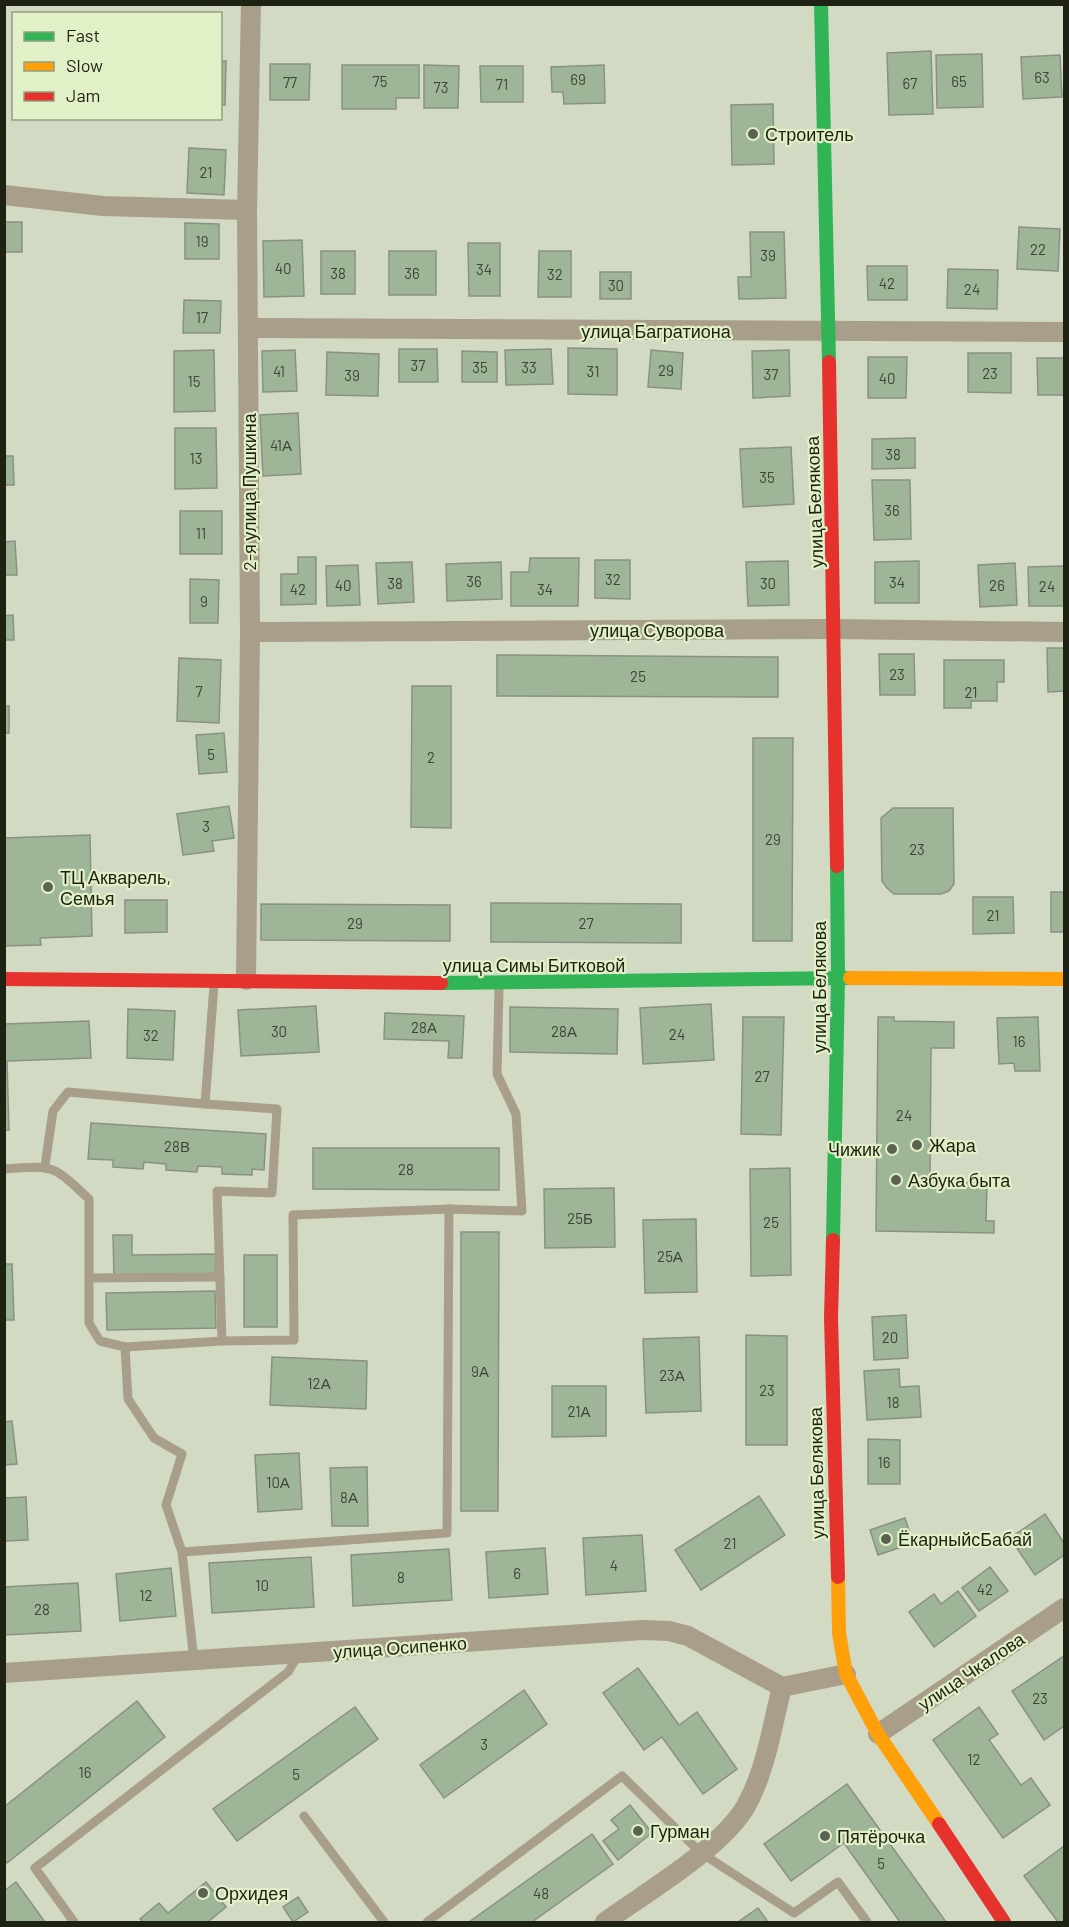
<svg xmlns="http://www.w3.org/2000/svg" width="1069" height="1927" font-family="Barlow,sans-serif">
  <rect width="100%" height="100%" fill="#d2dac4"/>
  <g fill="#9eb597" stroke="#899282" stroke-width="1.5">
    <path d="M931,51L933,114L889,115L887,53Z"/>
    <path d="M982,54L983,107L937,108L936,55Z"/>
    <path d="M1060,55L1062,97L1023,99L1021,57Z"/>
    <path d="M220,61H226L225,105H220Z"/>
    <path d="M270,64H310L309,100H270Z"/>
    <path d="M342,65H419V98H396V109H342Z"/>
    <path d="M424,65L459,66L458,108H424Z"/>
    <path d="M604,65L605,103L564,104L563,92H552L551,67Z"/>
    <path d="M480,66H523V102H481Z"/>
    <path d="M773,104L774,164L732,165L731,105Z"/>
    <path d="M189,148L226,150L224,195L187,193Z"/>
    <rect x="4" y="222" width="18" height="30"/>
    <path d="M185,223L219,224V259H185Z"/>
    <path d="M1019,227L1060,229L1058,271L1017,269Z"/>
    <path d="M750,232H784L786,298L739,299L738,277H751Z"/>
    <path d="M302,240L304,296L264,297L263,241Z"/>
    <path d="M468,243H500V296H469Z"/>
    <rect x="321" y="251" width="34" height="43"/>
    <rect x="389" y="251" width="47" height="44"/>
    <path d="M539,251H571V297H538Z"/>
    <path d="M867,266H907V300H868Z"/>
    <path d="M948,269L998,270L997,309L947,308Z"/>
    <rect x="600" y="272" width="31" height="27"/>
    <path d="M184,300L221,301L220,333H183Z"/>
    <path d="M568,348L617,349V395L568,394Z"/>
    <path d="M399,349H437L438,382H399Z"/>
    <path d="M551,349L553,384L506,385L505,350Z"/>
    <path d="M214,350L215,411L174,412V351Z"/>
    <path d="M295,350L297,391L263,392L262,351Z"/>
    <path d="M651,350L683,353L681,389L648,387Z"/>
    <path d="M789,350L790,396L753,398L752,351Z"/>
    <path d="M462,351L497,352V382H462Z"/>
    <path d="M327,352L379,354L378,396L326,395Z"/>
    <path d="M968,353H1011V393L968,392Z"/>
    <path d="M868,357H907L906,398H868Z"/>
    <path d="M1037,358H1064V395H1038Z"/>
    <path d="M298,413L301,474L263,476L260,415Z"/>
    <path d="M175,428H216L217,488L175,489Z"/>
    <path d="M915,438V468L872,469V439Z"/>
    <path d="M791,447L794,504L743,507L740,449Z"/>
    <path d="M4,456H13L14,485H4Z"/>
    <path d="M872,480H910L911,539L874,540Z"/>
    <rect x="180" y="511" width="42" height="43"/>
    <path d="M15,541L17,575H4V542Z"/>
    <path d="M298,557H316V604L281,605V574H298Z"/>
    <path d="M530,558H579L578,606H511V572H529Z"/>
    <path d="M595,560H630V599L595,598Z"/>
    <path d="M788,561L789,605L748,606L746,562Z"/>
    <path d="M919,561V603H875V562Z"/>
    <path d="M412,562L414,602L378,604L376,563Z"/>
    <path d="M501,562L502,599L447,601L446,564Z"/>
    <path d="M1015,563L1017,605L980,607L978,565Z"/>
    <path d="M358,565L360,605L327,606L326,566Z"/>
    <path d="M1064,566V606H1029L1028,567Z"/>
    <path d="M190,579L219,580L218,623H190Z"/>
    <path d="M13,615L14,640H4V616Z"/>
    <path d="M1047,648H1064V691L1048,692Z"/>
    <path d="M879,654H914L915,695H880Z"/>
    <path d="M497,655L778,657V697L497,696Z"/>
    <path d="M179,658L221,660L219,723L177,721Z"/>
    <path d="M944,660H1004V682H997V701H971V708H944Z"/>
    <path d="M412,686H451V828L411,827Z"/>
    <rect x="4" y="706" width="5" height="27"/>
    <path d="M224,733L227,772L199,774L196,735Z"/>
    <path d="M753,738H793L792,941H753Z"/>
    <path d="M229,806L234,838L212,841L214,851L183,855L177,814Z"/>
    <path d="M893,808H953L954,884L949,891L941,894H894L887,888L882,881L881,818Z"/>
    <path d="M90,835L92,936L40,938L41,945L4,946V838Z"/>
    <rect x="1051" y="892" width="13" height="40"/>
    <path d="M973,897H1013L1014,933L973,934Z"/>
    <path d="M125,900H167V932L125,933Z"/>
    <path d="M491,903L681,904V943L491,942Z"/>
    <path d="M261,904L450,905V941L261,940Z"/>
    <path d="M711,1004L714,1060L643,1064L640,1008Z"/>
    <path d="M316,1006L319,1052L241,1056L238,1010Z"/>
    <path d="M510,1007L618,1009L617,1054L510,1052Z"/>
    <path d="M128,1009L175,1011L173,1060L127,1058Z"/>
    <path d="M385,1013L464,1016L462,1058H448L449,1041L384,1039Z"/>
    <path d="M743,1017H784L781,1135L741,1134Z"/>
    <path d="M878,1017H894V1021L954,1022V1048H931L930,1182L987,1183L986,1221H994V1233L876,1231Z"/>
    <path d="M1038,1017L1040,1071H1015L1014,1063L999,1064L997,1018Z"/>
    <path d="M89,1021L91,1058L7,1061L9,1130H4V1024Z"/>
    <path d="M91,1123L266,1134L264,1170L252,1169V1175L222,1174V1167L198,1166L197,1172L166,1170V1164L144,1162L143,1169L113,1167V1160L88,1159Z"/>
    <path d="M313,1148H499V1190L313,1189Z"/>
    <path d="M790,1168L791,1275L751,1276L750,1169Z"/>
    <path d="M614,1188L615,1247L545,1248L544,1189Z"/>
    <path d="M696,1219L697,1292L645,1293L643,1220Z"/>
    <path d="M461,1232H499L498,1511H461Z"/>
    <path d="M113,1235H132V1255L216,1254L215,1275L114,1276Z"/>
    <rect x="244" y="1255" width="33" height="72"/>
    <path d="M4,1264H12L14,1320H4Z"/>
    <path d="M215,1291L216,1328L107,1330L106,1293Z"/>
    <path d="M906,1315L908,1358L874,1360L872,1317Z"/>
    <path d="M746,1335L787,1336V1445H746Z"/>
    <path d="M699,1337L701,1411L646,1413L643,1339Z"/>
    <path d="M272,1357L367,1361L366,1409L270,1405Z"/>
    <path d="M899,1369L900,1387L919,1386L921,1417L867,1420L864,1371Z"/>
    <path d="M552,1386H606V1436L552,1437Z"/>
    <path d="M12,1421L17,1464L4,1465V1422Z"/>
    <path d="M868,1439L900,1440V1484H868Z"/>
    <path d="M299,1453L302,1509L258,1512L255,1455Z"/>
    <path d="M367,1467L368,1526H332L330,1468Z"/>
    <path d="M759,1496L785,1535L701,1590L675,1550Z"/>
    <path d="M26,1497L28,1540L4,1541V1498Z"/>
    <path d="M1045,1514L1064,1543V1555L1035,1575L1010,1538Z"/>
    <path d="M905,1518L913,1543L878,1555L870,1530Z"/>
    <path d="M642,1535L646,1591L586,1595L583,1538Z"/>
    <path d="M545,1548L548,1594L489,1598L486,1552Z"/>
    <path d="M449,1549L452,1600L353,1606L351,1555Z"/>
    <path d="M311,1557L314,1607L212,1613L209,1563Z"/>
    <path d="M990,1567L1008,1591L979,1611L962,1588Z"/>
    <path d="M171,1568L176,1616L120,1621L116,1574Z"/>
    <path d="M78,1583L81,1631L4,1635V1587Z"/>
    <path d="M958,1591L976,1616L934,1647L909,1612L934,1594L941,1604Z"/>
    <path d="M1064,1656V1726L1044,1740L1012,1691Z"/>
    <path d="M638,1668L679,1725L697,1712L737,1769L703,1794L662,1737L644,1750L603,1693Z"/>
    <path d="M524,1690L547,1724L444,1798L420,1765Z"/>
    <path d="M137,1701L165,1737L7,1863L4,1859V1807Z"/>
    <path d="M355,1707L378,1739L237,1841L213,1809Z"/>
    <path d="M979,1707L998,1734L989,1740L1021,1785L1031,1778L1050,1805L1003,1838L933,1740Z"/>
    <path d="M847,1784L946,1922H900L844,1843L791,1881L764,1844Z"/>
    <path d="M630,1805L652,1833L618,1860L603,1841L619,1829L611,1820Z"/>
    <path d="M592,1834L613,1864L532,1922H469Z"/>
    <path d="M1064,1846V1922H1058L1024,1876Z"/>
    <path d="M16,1882L45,1922H4V1891Z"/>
    <path d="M206,1882L226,1907L208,1922H143L140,1919L159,1903L168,1913Z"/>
    <path d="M298,1897L308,1912L293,1922L283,1907Z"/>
    <path d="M758,1908L768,1922H738Z"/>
  </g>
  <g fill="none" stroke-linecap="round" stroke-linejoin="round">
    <g stroke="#a89e89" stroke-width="9">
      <path d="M214,985L205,1104L277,1109L272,1193L217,1191L222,1341L294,1340L293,1215L449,1209"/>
      <path d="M45,1166L53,1111L68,1092L205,1104"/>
      <path d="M4,1169C54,1165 53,1165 89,1199V1323L100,1341L125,1347L128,1399L154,1438L182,1454L166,1505L182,1552"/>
      <path d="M89,1278L220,1277"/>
      <path d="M125,1347L222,1341"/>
      <path d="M194,1661L182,1552L447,1533L449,1209L522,1211L516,1114L497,1074L499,988"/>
      <path d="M304,1816L384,1922"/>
      <path d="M74,1922L35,1868L288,1672L299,1654"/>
      <path d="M427,1922L622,1776L701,1853L794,1913L838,1882L867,1922"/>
    </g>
    <g stroke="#a89e89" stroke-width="20">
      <path d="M4,195L103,206L247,210"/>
      <path d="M248,328L1064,332"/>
      <path d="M250,632L835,629L1064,632"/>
      <path d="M246,980L250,632L247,210L251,4"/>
      <path d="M4,1673L643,1630L669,1631L688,1636L782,1687"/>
      <path d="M878,1734L1064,1608"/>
      <path d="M605,1922C645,1893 722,1848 746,1806C766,1770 772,1726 782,1687L846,1674"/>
    </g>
    <g stroke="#30b455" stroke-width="14">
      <path d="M821,4L829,362"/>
      <path d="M441,983L850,978"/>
      <path d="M833,1240L838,978L837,866"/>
    </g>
    <g stroke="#ff9f0a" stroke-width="14">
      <path d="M850,978L1064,979"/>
      <path d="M838,1577L839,1633L846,1674L878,1734L939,1824"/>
    </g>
    <g stroke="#e5322d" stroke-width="14">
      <path d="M829,362L837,866"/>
      <path d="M4,979L441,983"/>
      <path d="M833,1240L831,1318L838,1577"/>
      <path d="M939,1824L1004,1922"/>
    </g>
  </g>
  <g fill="#5c6251" stroke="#e2f0c7" stroke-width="2">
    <circle cx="753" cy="134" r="6"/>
    <circle cx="48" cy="887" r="6"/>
    <circle cx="917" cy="1145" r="6"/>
    <circle cx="892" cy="1149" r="6"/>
    <circle cx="896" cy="1180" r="6"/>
    <circle cx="886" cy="1539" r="6"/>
    <circle cx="638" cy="1831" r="6"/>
    <circle cx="825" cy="1836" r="6"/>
    <circle cx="203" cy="1893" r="6"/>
  </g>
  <g text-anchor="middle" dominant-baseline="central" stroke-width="4.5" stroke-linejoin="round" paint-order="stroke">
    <g font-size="15" fill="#3d4734">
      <text x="1042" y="77">63</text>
      <text x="578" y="79">69</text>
      <text x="380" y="81">75</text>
      <text x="959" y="81">65</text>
      <text x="290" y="82">77</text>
      <text x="910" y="83">67</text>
      <text x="502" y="84">71</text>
      <text x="441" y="87">73</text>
      <text x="206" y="172">21</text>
      <text x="202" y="241">19</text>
      <text x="1038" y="249">22</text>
      <text x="768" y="255">39</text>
      <text x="283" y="268">40</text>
      <text x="484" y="269">34</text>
      <text x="338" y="273">38</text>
      <text x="412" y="273">36</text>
      <text x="555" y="274">32</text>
      <text x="887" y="283">42</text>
      <text x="616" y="285">30</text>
      <text x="972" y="289">24</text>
      <text x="202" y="317">17</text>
      <text x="418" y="365">37</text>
      <text x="480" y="367">35</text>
      <text x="529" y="367">33</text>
      <text x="666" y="370">29</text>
      <text x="279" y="371">41</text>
      <text x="593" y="371">31</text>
      <text x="990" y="373">23</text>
      <text x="771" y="374">37</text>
      <text x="352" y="375">39</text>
      <text x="887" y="378">40</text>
      <text x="194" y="381">15</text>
      <text x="281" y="445">41А</text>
      <text x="893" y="454">38</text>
      <text x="196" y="458">13</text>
      <text x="767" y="477">35</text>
      <text x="892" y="510">36</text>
      <text x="201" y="533">11</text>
      <text x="613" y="579">32</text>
      <text x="474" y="581">36</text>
      <text x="897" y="582">34</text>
      <text x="395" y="583">38</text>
      <text x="768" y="583">30</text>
      <text x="343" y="585">40</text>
      <text x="997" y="585">26</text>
      <text x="1047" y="586">24</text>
      <text x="298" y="589">42</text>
      <text x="545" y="589">34</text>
      <text x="204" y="601">9</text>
      <text x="897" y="674">23</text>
      <text x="638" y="676">25</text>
      <text x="199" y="691">7</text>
      <text x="971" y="692">21</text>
      <text x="211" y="754">5</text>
      <text x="431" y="757">2</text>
      <text x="206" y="826">3</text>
      <text x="773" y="839">29</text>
      <text x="917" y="849">23</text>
      <text x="993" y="915">21</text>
      <text x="355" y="923">29</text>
      <text x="586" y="923">27</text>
      <text x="424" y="1027">28А</text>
      <text x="279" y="1031">30</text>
      <text x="564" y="1031">28А</text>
      <text x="677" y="1034">24</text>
      <text x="151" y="1035">32</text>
      <text x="1019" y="1041">16</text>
      <text x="762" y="1076">27</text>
      <text x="904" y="1115">24</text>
      <text x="177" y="1146">28В</text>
      <text x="406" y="1169">28</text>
      <text x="580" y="1218">25Б</text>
      <text x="771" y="1222">25</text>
      <text x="670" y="1256">25А</text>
      <text x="890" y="1337">20</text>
      <text x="480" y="1371">9А</text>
      <text x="672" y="1375">23А</text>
      <text x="319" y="1383">12А</text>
      <text x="767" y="1390">23</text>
      <text x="893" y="1402">18</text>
      <text x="579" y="1411">21А</text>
      <text x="884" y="1462">16</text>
      <text x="278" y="1482">10А</text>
      <text x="349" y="1497">8А</text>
      <text x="730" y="1543">21</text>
      <text x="614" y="1565">4</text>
      <text x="517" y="1573">6</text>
      <text x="401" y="1577">8</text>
      <text x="262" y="1585">10</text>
      <text x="985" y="1589">42</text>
      <text x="146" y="1595">12</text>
      <text x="42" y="1609">28</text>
      <text x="1040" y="1698">23</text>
      <text x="484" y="1744">3</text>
      <text x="974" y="1759">12</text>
      <text x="85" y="1772">16</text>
      <text x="296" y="1774">5</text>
      <text x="881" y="1863">5</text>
      <text x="541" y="1893">48</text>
    </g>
    <g font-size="18" fill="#1d2213" stroke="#e2f0c7" text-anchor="start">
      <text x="765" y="134">Строитель</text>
      <text x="60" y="877">ТЦ Акварель,<tspan x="60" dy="21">Семья</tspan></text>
      <text x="929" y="1145">Жара</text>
      <text x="880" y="1149" text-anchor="end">Чижик</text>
      <text x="908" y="1180">Азбука быта</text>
      <text x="898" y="1539">ЁкарныйсБабай</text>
      <text x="650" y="1831">Гурман</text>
      <text x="837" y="1836">Пятёрочка</text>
      <text x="215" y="1893">Орхидея</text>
    </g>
    <g font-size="18" fill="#1d2213" stroke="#e2f0c7">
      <text x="656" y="331">улица Багратиона</text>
      <text transform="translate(249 492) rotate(-90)">2-я улица Пушкина</text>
      <text transform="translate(814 502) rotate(-92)">улица Белякова</text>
      <text x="657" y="630">улица Суворова</text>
      <text x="534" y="965">улица Симы Битковой</text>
      <text transform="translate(819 987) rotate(-90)">улица Белякова</text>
      <text transform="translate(816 1473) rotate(-91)">улица Белякова</text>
      <text transform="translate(400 1647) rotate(-4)">улица Осипенко</text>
      <text transform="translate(971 1671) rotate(-34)">улица Чкалова</text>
    </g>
  </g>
  <rect width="1069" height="1927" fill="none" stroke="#1d2213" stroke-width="12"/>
  <rect x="12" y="12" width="210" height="108" fill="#e2f0c7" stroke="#939e7f" stroke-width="1.5"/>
  <rect x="24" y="32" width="30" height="9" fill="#30b455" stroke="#939e7f" stroke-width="1.5"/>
  <text x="66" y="42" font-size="18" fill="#1d2213">Fast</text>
  <rect x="24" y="62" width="30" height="9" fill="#ff9f0a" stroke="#939e7f" stroke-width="1.5"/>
  <text x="66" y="72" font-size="18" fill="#1d2213">Slow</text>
  <rect x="24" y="92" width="30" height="9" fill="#e5322d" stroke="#939e7f" stroke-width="1.5"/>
  <text x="66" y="102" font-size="18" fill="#1d2213">Jam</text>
</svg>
